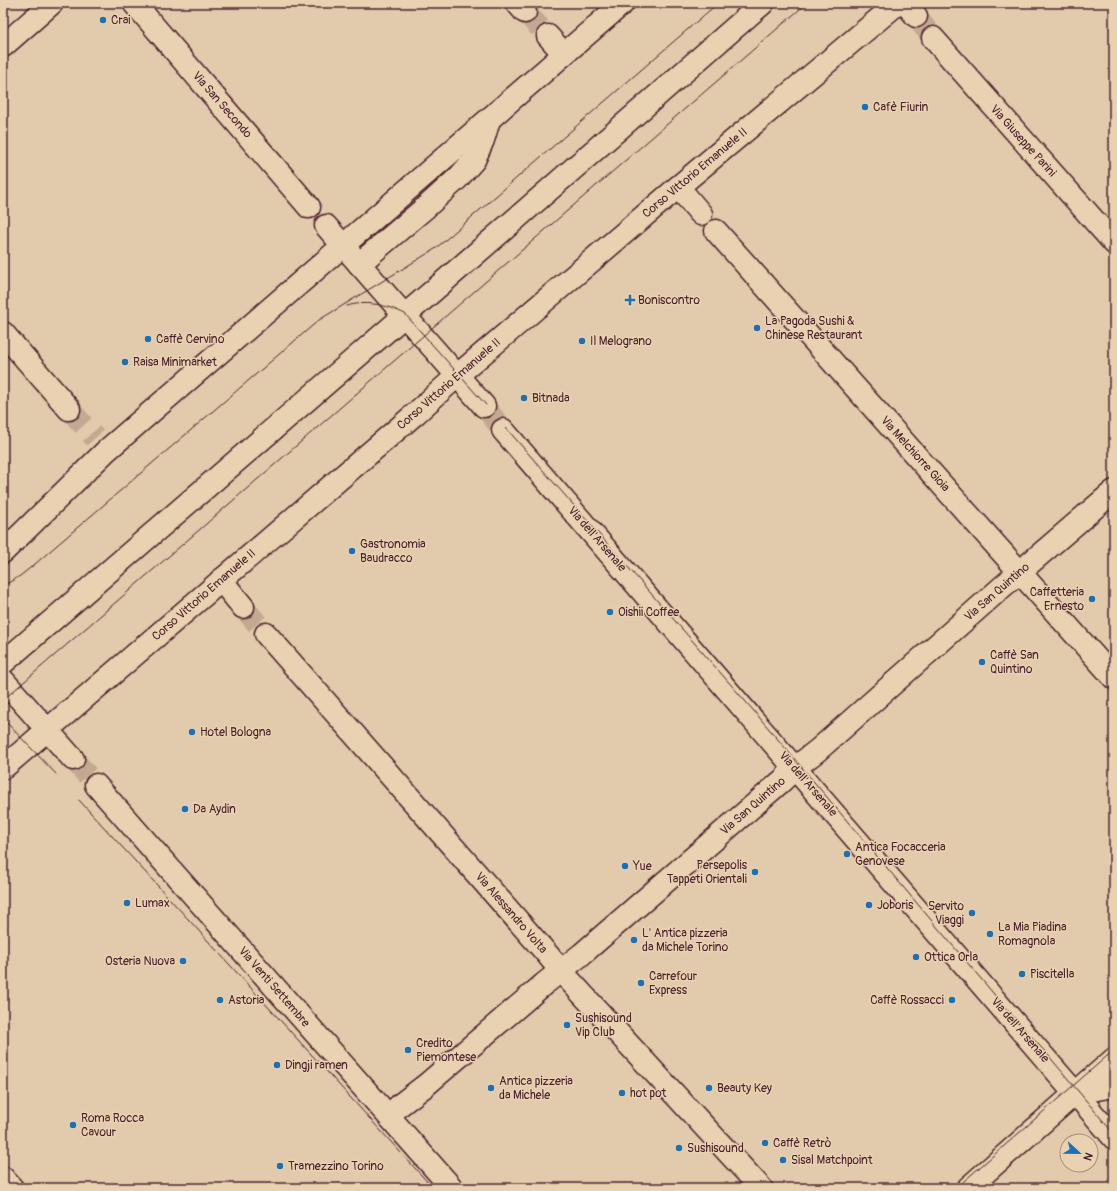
<svg xmlns="http://www.w3.org/2000/svg" width="1117" height="1191" font-family="Pangolin,sans-serif">
  <rect width="100%" height="100%" fill="#e2cbac"/>
  <filter id="ink" filterUnits="userSpaceOnUse"><feTurbulence type="fractalNoise" baseFrequency=".025" numOctaves="2"/><feDisplacementMap in="SourceGraphic" scale="8" xChannelSelector="R" yChannelSelector="G"/><feConvolveMatrix kernelMatrix="1 2 1 2 8 2 1 2 1" color-interpolation-filters="sRGB"/></filter>
  <g filter="url(#ink)">
    <g fill="none" stroke-linecap="round" stroke-linejoin="round">
      <g stroke="#c4a992" stroke-width="22" stroke-dasharray="22 11" stroke-linecap="butt">
        <path d="M525,12L548,36"/>
        <path d="M916,16L933,38"/>
        <path d="M69,409L95,438"/>
        <path d="M243,607L266,634"/>
      </g>
      <g stroke="#c4a992" stroke-width="22" stroke-dasharray="22 11" stroke-linecap="butt">
        <path d="M484,406L503,430"/>
        <path d="M73,759L96,785"/>
      </g>
      <defs>
        <g id="minor">
          <path d="M134,3L309,207"/>
          <path d="M517,3L525,12"/>
          <path d="M905,3L916,16"/>
          <path d="M548,36L564,54"/>
          <path d="M933,38L1114,243"/>
          <path d="M3,46L52,3"/>
          <path d="M678,187L701,214"/>
          <path d="M326,226L404,315"/>
          <path d="M716,231L1114,678"/>
          <path d="M359,264L425,208L458,178L474,160L483,140L489,120"/>
          <path d="M3,333L69,409"/>
          <path d="M3,552L106,451L623,3"/>
          <path d="M221,580L243,607"/>
          <path d="M266,634L548,955L561,971L761,1188"/>
          <path d="M3,768L415,414L459,374L678,187L898,3"/>
          <path d="M389,1116L400,1105L426,1085L544,984L582,954L783,780L795,768L818,750L1001,588L1114,491"/>
          <path d="M3,1178L12,1188"/>
        </g>
        <g id="tertiary">
          <path d="M404,315L484,406"/>
          <path d="M503,430L1114,1138"/>
          <path d="M3,680L73,759"/>
          <path d="M96,785L452,1188"/>
          <path d="M1075,1093L1114,1086"/>
          <path d="M968,1188L1114,1059"/>
        </g>
        <path id="primary" d="M3,663L463,265L763,3"/>
      </defs>
      <use href="#minor" stroke="#4a1f2b" stroke-width="25"/>
      <use href="#tertiary" stroke="#4a1f2b" stroke-width="25"/>
      <use href="#primary" stroke="#4a1f2b" stroke-width="25"/>
      <use href="#minor" stroke="#e8d2b1" stroke-width="22"/>
      <use href="#tertiary" stroke="#e8d2b1" stroke-width="22"/>
      <use href="#primary" stroke="#e8d2b1" stroke-width="22"/>
      <g stroke="#4a1f2b" stroke-width="1">
        <path d="M347,306C366,300 387,305 405,314L486,405"/>
        <path d="M506,428L753,710L1010,1013L1048,1055L1114,1134"/>
        <path d="M3,586L20,576L35,564L319,320L435,249L718,3"/>
        <path d="M3,700L807,3"/>
        <path d="M3,719L56,774"/>
        <path d="M79,800C198,929 315,1059 433,1188"/>
        <path d="M956,1188L1114,1050"/>
      </g>
    </g>
  </g>
  <g fill="#1f6fb2" stroke="#e8d2b1" stroke-width="1.5">
    <circle cx="103" cy="20" r="4"/>
    <circle cx="865" cy="107" r="4"/>
    <path d="M628 294h4v4h4v4h-4v4h-4v-4h-4v-4h4z"/>
    <circle cx="757" cy="328" r="4"/>
    <circle cx="148" cy="339" r="4"/>
    <circle cx="582" cy="341" r="4"/>
    <circle cx="125" cy="362" r="4"/>
    <circle cx="524" cy="398" r="4"/>
    <circle cx="352" cy="551" r="4"/>
    <circle cx="1092" cy="599" r="4"/>
    <circle cx="610" cy="612" r="4"/>
    <circle cx="982" cy="662" r="4"/>
    <circle cx="192" cy="732" r="4"/>
    <circle cx="185" cy="809" r="4"/>
    <circle cx="847" cy="854" r="4"/>
    <circle cx="625" cy="866" r="4"/>
    <circle cx="755" cy="872" r="4"/>
    <circle cx="127" cy="903" r="4"/>
    <circle cx="869" cy="905" r="4"/>
    <circle cx="972" cy="913" r="4"/>
    <circle cx="990" cy="934" r="4"/>
    <circle cx="634" cy="940" r="4"/>
    <circle cx="916" cy="957" r="4"/>
    <circle cx="183" cy="961" r="4"/>
    <circle cx="1022" cy="974" r="4"/>
    <circle cx="641" cy="983" r="4"/>
    <circle cx="220" cy="1000" r="4"/>
    <circle cx="952" cy="1000" r="4"/>
    <circle cx="567" cy="1025" r="4"/>
    <circle cx="408" cy="1050" r="4"/>
    <circle cx="277" cy="1065" r="4"/>
    <circle cx="491" cy="1088" r="4"/>
    <circle cx="709" cy="1088" r="4"/>
    <circle cx="622" cy="1093" r="4"/>
    <circle cx="73" cy="1125" r="4"/>
    <circle cx="765" cy="1143" r="4"/>
    <circle cx="679" cy="1148" r="4"/>
    <circle cx="783" cy="1160" r="4"/>
    <circle cx="280" cy="1166" r="4"/>
  </g>
  <g text-anchor="middle" dominant-baseline="central" stroke-width="3" stroke-linejoin="round" paint-order="stroke">
    <g font-size="12" fill="#4a1f2b" stroke="#e8d2b1" text-anchor="start">
      <text x="111" y="20">Crai</text>
      <text x="873" y="107">Cafè Fiurin</text>
      <text x="638" y="300">Boniscontro</text>
      <text x="765" y="321">La Pagoda Sushi &amp;<tspan x="765" dy="14">Chinese Restaurant</tspan></text>
      <text x="156" y="339">Caffè Cervino</text>
      <text x="590" y="341">Il Melograno</text>
      <text x="133" y="362">Raisa Minimarket</text>
      <text x="532" y="398">Bitnada</text>
      <text x="360" y="544">Gastronomia<tspan x="360" dy="14">Baudracco</tspan></text>
      <text x="1084" y="592" text-anchor="end">Caffetteria<tspan x="1084" dy="14">Ernesto</tspan></text>
      <text x="618" y="612">Oishii Coffee</text>
      <text x="990" y="655">Caffè San<tspan x="990" dy="14">Quintino</tspan></text>
      <text x="200" y="732">Hotel Bologna</text>
      <text x="193" y="809">Da Aydin</text>
      <text x="855" y="847">Antica Focacceria<tspan x="855" dy="14">Genovese</tspan></text>
      <text x="747" y="865" text-anchor="end">Persepolis<tspan x="747" dy="14">Tappeti Orientali</tspan></text>
      <text x="633" y="866">Yue</text>
      <text x="135" y="903">Lumax</text>
      <text x="877" y="905">Joboris</text>
      <text x="964" y="906" text-anchor="end">Servito<tspan x="964" dy="14">Viaggi</tspan></text>
      <text x="998" y="927">La Mia Piadina<tspan x="998" dy="14">Romagnola</tspan></text>
      <text x="642" y="933">L' Antica pizzeria<tspan x="642" dy="14">da Michele Torino</tspan></text>
      <text x="924" y="957">Ottica Orla</text>
      <text x="175" y="961" text-anchor="end">Osteria Nuova</text>
      <text x="1030" y="974">Piscitella</text>
      <text x="649" y="976">Carrefour<tspan x="649" dy="14">Express</tspan></text>
      <text x="228" y="1000">Astoria</text>
      <text x="944" y="1000" text-anchor="end">Caffè Rossacci</text>
      <text x="575" y="1018">Sushisound<tspan x="575" dy="14">Vip Club</tspan></text>
      <text x="416" y="1043">Credito<tspan x="416" dy="14">Piemontese</tspan></text>
      <text x="285" y="1065">Dingji ramen</text>
      <text x="499" y="1081">Antica pizzeria<tspan x="499" dy="14">da Michele</tspan></text>
      <text x="717" y="1088">Beauty Key</text>
      <text x="630" y="1093">hot pot</text>
      <text x="81" y="1118">Roma Rocca<tspan x="81" dy="14">Cavour</tspan></text>
      <text x="773" y="1143">Caffè Retrò</text>
      <text x="687" y="1148">Sushisound</text>
      <text x="791" y="1160">Sisal Matchpoint</text>
      <text x="288" y="1166">Tramezzino Torino</text>
    </g>
    <g font-size="12" fill="#4a1f2b" stroke="#e8d2b1">
      <text transform="translate(222 105) rotate(49)">Via San Secondo</text>
      <text transform="translate(1023 141) rotate(48)">Via Giuseppe Parini</text>
      <text transform="translate(695 173) rotate(-40)">Corso Vittorio Emanuele II</text>
      <text transform="translate(449 384) rotate(-41)">Corso Vittorio Emanuele II</text>
      <text transform="translate(915 454) rotate(48)">Via Melchiorre Gioia</text>
      <text transform="translate(597 539) rotate(49)">Via dell'Arsenale</text>
      <text transform="translate(997 592) rotate(-41)">Via San Quintino</text>
      <text transform="translate(204 595) rotate(-41)">Corso Vittorio Emanuele II</text>
      <text transform="translate(808 784) rotate(49)">Via dell'Arsenale</text>
      <text transform="translate(753 806) rotate(-41)">Via San Quintino</text>
      <text transform="translate(511 913) rotate(49)">Via Alessandro Volta</text>
      <text transform="translate(274 987) rotate(49)">Via Venti Settembre</text>
      <text transform="translate(1020 1030) rotate(49)">Via dell'Arsenale</text>
    </g>
  </g>
  <rect width="1117" height="1191" fill="none" stroke="#e8d2b1" stroke-width="16"/>
  <rect x="8" y="8" width="1101" height="1175" fill="none" stroke="#4a1f2b" stroke-width="1.5" filter="url(#ink)"/>
  <g transform="translate(1079 1153) rotate(112)"><circle r="19" fill="#e8d2b1" stroke="#a98a7b"/>
  <path d="M0-3L7 15L0 10L-7 15Z" fill="#1f6fb2"/>
  <text y="-6" font-size="11" font-weight="bold" text-anchor="middle" fill="#4a1f2b">N</text>
  </g>
</svg>
